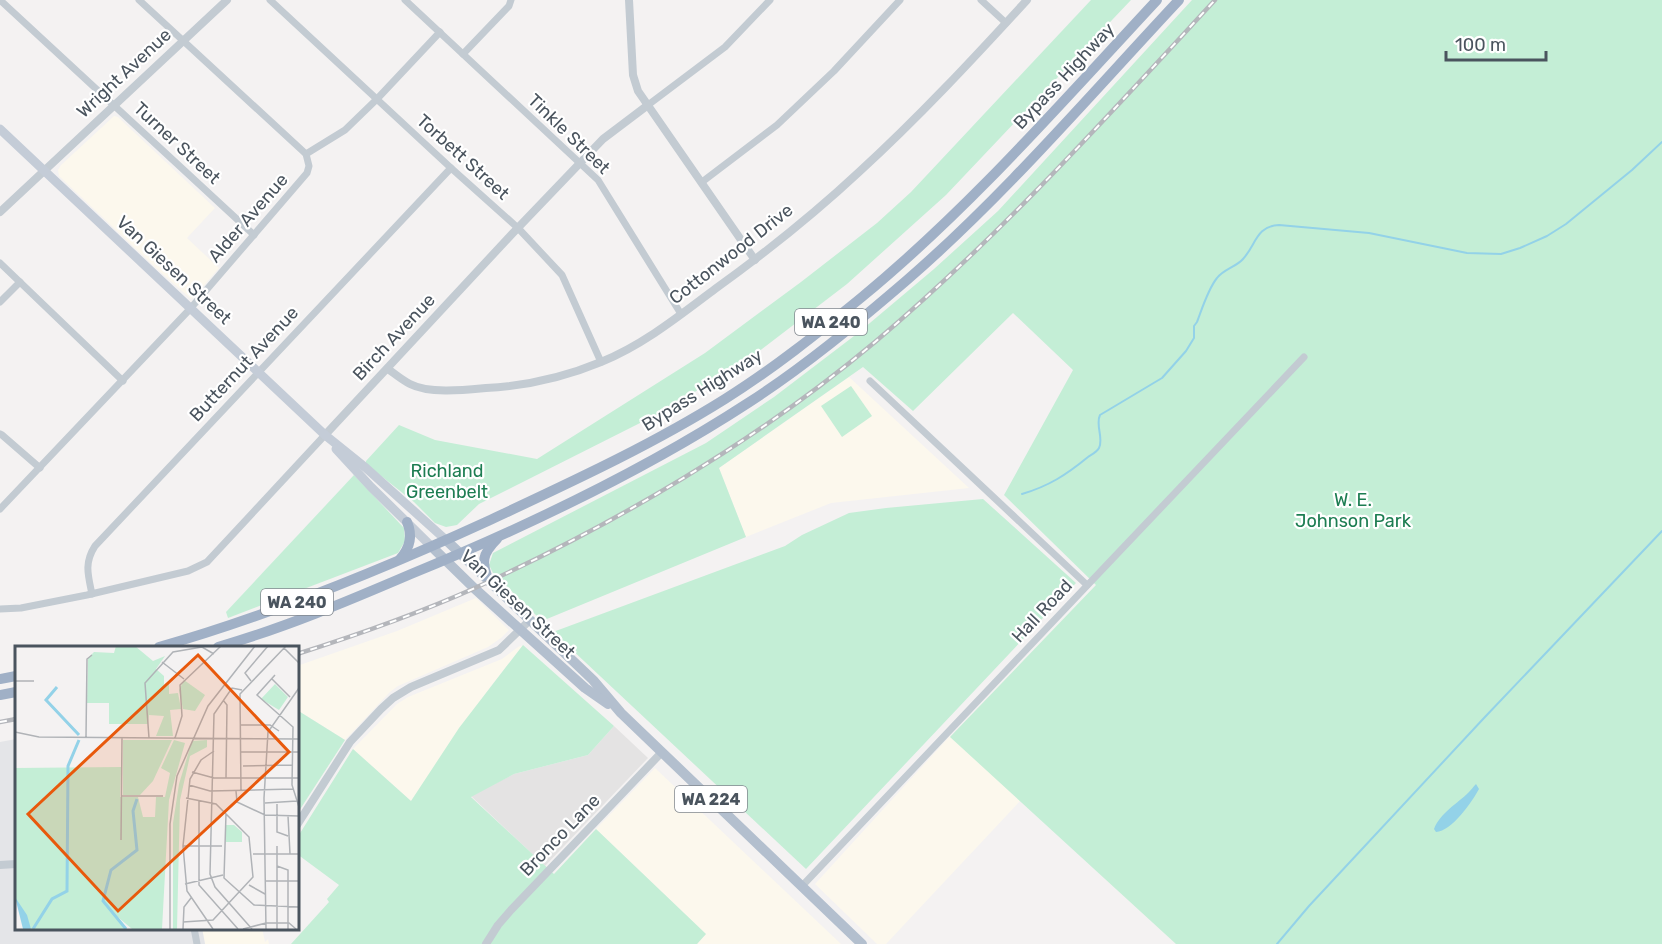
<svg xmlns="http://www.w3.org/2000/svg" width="1662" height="944" font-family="Rubik,sans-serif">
  <rect width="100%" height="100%" fill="#f4f2f2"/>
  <g fill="#fcf8ed">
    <path d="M114,116L118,117L215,208L187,238L219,268L194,297L191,299L157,269L59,176L58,170L61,165Z"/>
    <path d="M849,377L969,488L831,503L746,537L719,468Z"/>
    <path d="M476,598L509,630L501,638L488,647L398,686L390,692L345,740L297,710V666L397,631Z"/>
    <path d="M523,645L491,686L411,801L353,749L397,704L408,697L492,663L502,659L518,647Z"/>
    <path d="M950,736L1020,801L886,944H877L815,884Z"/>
    <path d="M655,768L841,944H697L706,934L596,829Z"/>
    <path d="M202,928H262L265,942L268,939L269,944H205Z"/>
  </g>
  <path fill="#e4e3e3" d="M614,726L648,758L545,866L471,796L514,774L588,755Z"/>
  <path fill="#e4e5e8" d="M16,739V928H202L205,944H0V742Z"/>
  <g fill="#c4eed6">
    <path d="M1091,0H1131L946,195L847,284L737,368L729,370L654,418L646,420L479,504L457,525L446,527L435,523L414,502L366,464V461L399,425L435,440L537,459L705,353L801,282L877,223L911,192Z"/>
    <path d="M1192,0H1662V944H1176L950,737L1096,585L1004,495L1073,370L1013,313L913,411L863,367L719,468L746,537L542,621L493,573L489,565L493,553L706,443L774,397L858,333L934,269L998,211Z"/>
    <path d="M851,386L872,416L842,437L821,406Z"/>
    <path d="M354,475L404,528L405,541L398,553L228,618L226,612Z"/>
    <path d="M983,499L1076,583L806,869L553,632L785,546L802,535L849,513L886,508Z"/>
    <path d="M523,645L614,726L588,755L514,774L471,797L554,874L596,829L706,934L697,944H291L329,902L327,899L339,885L297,854V838L351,752L353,749L411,801L459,728Z"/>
    <path d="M297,710L345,740L297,814Z"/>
  </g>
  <path fill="#93d2e8" d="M1476,784L1479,789C1472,802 1452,831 1436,832L1434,829C1440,813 1457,804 1469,792C1471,790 1473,787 1476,784Z"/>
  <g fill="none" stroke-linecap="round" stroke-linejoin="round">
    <g stroke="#93d2e8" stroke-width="2">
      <path d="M1022,494C1049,486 1066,475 1088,457C1091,455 1097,452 1099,448C1104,438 1095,425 1100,415L1162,378L1186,351L1194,338V326L1197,322C1202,309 1208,289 1217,278C1224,269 1236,267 1243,259C1256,245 1256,226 1279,225L1369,233L1467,253L1501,254L1520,248L1547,236L1566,224L1632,170L1662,142"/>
      <path d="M1277,944L1309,906L1484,718L1662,531"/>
    </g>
    <g stroke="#c3cbd2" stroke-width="7">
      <path d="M0,0L254,235"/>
      <path d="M139,0L306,154"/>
      <path d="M270,0L451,168L518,228L562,275L601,362"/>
      <path d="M405,0L598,180L681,314"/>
      <path d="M981,0L1006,23"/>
      <path d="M463,54L509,6L511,0"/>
      <path d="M648,105L725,47L770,0"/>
      <path d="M702,182L777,125L834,71L900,0"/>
      <path d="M0,263L123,381"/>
      <path d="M0,302L20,282"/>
      <path d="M870,381L1087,585"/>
      <path d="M0,434L2,435L40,468"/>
      <path d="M0,509L190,309L307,173L309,166L306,154L345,130L377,99L440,32"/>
      <path d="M92,594C88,575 84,563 95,546L451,168"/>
      <path d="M0,609L21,608L87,595L188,571L207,562L325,435"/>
      <path d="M802,886L1304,357"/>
      <path d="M194,928L197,944"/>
    </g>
    <g stroke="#c3cbd2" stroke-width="8">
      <path d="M629,0L633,75L638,91L755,260"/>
      <path d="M0,212L227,0"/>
      <path d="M388,369C395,374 402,380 410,384C429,394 465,390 486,388C525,386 565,377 601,362C643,345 679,316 715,289C765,253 814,214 859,172C918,118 973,59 1027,0"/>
      <path d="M325,435L512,234L603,139L648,105"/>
      <path d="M297,825L350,742L381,709L393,698L411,687L499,650L530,620"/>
      <path d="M0,865L16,864"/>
      <path d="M486,944L498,925L511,910L662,752"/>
    </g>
    <g stroke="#c4ccd7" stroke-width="9">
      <path d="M0,129L325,435L366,468L446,540"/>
      <path d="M336,449L371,487L432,547"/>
    </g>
    <g stroke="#b3bfce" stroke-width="10">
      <path d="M446,540L593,680L621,713L862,944"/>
      <path d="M432,547L474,588L585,688L608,704"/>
    </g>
    <g stroke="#a0b0c6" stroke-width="10">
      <path d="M400,559C410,548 413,536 407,522"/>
      <path d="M489,581C481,562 482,554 497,539"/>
      <path d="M159,647C272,615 381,570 488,521C569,483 650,446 725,399C773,369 818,333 862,297C970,208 1062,102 1157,0"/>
      <path d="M218,647C284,628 348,601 411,574C528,526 642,472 748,403C804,367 857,323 907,280C1005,195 1090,95 1179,0"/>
      <path d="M0,679L16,676"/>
      <path d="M0,695L16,692"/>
    </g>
    <defs>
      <g id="rail">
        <path d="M297,654C357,635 417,614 475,588C615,524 757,441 875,342C998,238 1106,118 1215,0"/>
        <path d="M0,722L16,719"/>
      </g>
    </defs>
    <use href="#rail" stroke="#b4b6bb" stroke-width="4.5"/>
    <use href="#rail" stroke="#fff" stroke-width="2" stroke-dasharray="7" stroke-linecap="butt"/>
  </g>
  <g text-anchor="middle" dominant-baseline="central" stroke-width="4.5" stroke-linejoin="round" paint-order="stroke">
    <g fill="#fff" stroke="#80878e" stroke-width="1.5">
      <rect x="795" y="309" width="72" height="26" rx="4.5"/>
      <rect x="261" y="589" width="72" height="26" rx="4.5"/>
      <rect x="675" y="786" width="72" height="26" rx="4.5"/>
    </g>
    <g font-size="16" font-weight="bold" fill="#4a545e">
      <text x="831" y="322">WA 240</text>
      <text x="297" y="602">WA 240</text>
      <text x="711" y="799">WA 224</text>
    </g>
    <g font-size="18" fill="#4a545e" stroke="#fff">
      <text transform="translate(124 73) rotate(-43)">Wright Avenue</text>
      <text transform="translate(1064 76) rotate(-47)">Bypass Highway</text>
      <text transform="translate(569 134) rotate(44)">Tinkle Street</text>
      <text transform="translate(177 143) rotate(43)">Turner Street</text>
      <text transform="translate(463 157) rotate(42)">Torbett Street</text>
      <text transform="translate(248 218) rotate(-49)">Alder Avenue</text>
      <text transform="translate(731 254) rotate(-38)">Cottonwood Drive</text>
      <text transform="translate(174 270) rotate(43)">Van Giesen Street</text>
      <text transform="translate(394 337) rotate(-47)">Birch Avenue</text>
      <text transform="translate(244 364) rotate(-47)">Butternut Avenue</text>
      <text transform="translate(702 390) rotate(-32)">Bypass Highway</text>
      <text transform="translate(518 604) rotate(43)">Van Giesen Street</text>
      <text transform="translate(1042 611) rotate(-47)">Hall Road</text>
      <text transform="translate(560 835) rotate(-46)">Bronco Lane</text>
    </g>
    <g font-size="18" fill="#1d7d52" stroke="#fff">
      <text x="447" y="471">Richland<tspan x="447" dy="21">Greenbelt</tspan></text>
      <text x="1353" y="500">W. E.<tspan x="1353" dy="21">Johnson Park</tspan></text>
    </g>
  </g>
  <g transform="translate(15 646)">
    <rect width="284" height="284" fill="#f4f2f2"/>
    <path d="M101,0H120L138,15L150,10L141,23L149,30V39L154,35V48L163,47L166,63L155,64L158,90H141L149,70L134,69L133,78H94V57H72L73,12L79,6L99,7ZM169,34L190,49L180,65L168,63L164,44ZM260,38L273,51L264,64L246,53ZM108,94H157L138,135L125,149H108ZM159,94L170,97L154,154L147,283H117L98,267L112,283H16L0,251V122L106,121L105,151H123L128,171H140L141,151H150L155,127L146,122ZM192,94V101L175,110L165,154L162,283H158V177L164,138L177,95ZM210,179H219L227,186V196H211Z" fill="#c4eed6"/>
    <path d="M0,251L12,269L16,283H8Z" fill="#93d2e8"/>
    <path fill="none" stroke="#93d2e8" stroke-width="3" d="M42,41L31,54L64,89M18,283L37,253L52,245L53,120L64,94M111,283L88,255L96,224L122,204L118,165L122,153"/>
    <path fill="none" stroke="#b0b3b7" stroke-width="1.5" d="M269,2L284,17M147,16L169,33M260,29L242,49L278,81L277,139L284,161M257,33L275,51M0,35H19M236,35L230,27L253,0M227,44L217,42L199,68L195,228L200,241L237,283M208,54L212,59L211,132M225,79H255L264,85M0,86L24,91L284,93M71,91L72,13L77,9M134,92L130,37L158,6L187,1L199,8M160,92L167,70L165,39L206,0M225,106H284M228,120L277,119M177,126L199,132H284M174,139L195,145L278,143M221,145L222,156L250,169L284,170M226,145L225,48L271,0M106,150H148M184,155V239L223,283M250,157L282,155M262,158V186L273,190M211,168L209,232L239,259L284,261M273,170L275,208M106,194L107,92M168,200H207M238,208H284M262,220L273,224V283M251,235H284M170,238L208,229M234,239L250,248M168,276L198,274L238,231L234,191L201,158L171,152M155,283V178L162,130L193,60L240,0M168,283L169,261L176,252M198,283L172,245L168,200L175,133L186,114L199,105M228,283L251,277H274L281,283M251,283L249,152L253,86L284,42M262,283V200"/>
    <path fill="#e8590c" fill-opacity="0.15" stroke="#e8590c" stroke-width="3" d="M183,9L274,106L103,265L13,168Z"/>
    <rect width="284" height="284" fill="none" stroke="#4a545e" stroke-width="3"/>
  </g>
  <path d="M1446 51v9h100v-9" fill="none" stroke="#4a545e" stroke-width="3"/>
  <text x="1455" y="51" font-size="18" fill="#4a545e" stroke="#ffffff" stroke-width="4.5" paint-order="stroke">100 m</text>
</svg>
